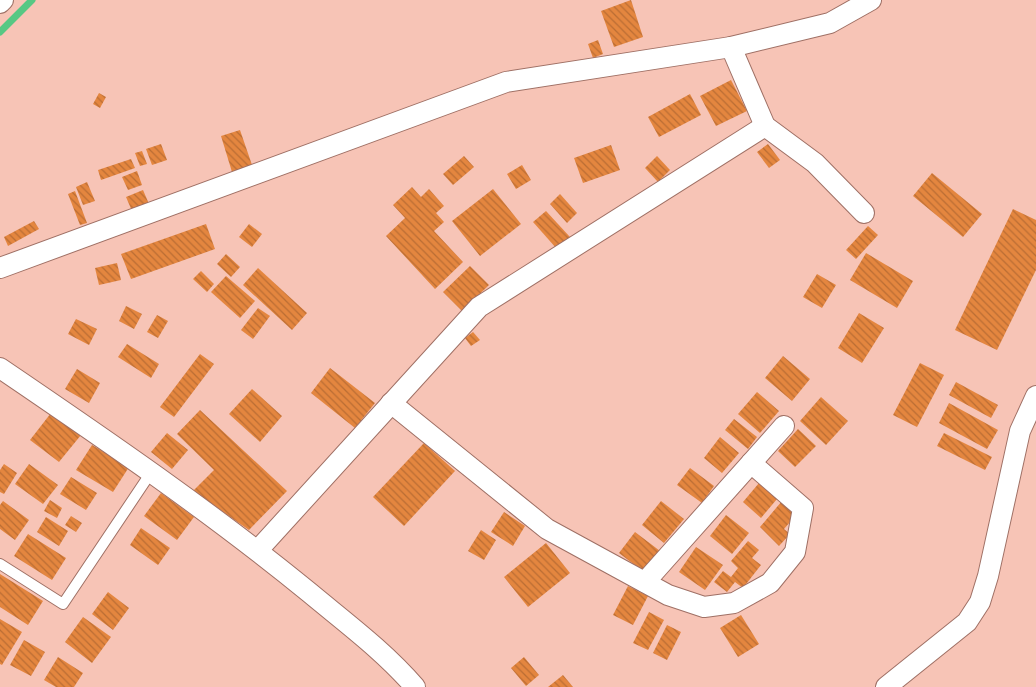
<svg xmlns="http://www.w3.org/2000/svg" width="1036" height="687" font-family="'Archivo Narrow',sans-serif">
  <defs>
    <pattern id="building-back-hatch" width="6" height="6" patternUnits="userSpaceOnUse" patternTransform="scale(1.25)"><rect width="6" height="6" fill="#e4863f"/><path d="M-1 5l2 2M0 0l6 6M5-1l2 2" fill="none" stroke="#ba6d34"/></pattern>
  </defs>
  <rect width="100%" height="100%" fill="#f7c4b6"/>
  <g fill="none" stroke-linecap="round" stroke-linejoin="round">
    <path stroke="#57c884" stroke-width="7" d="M0,32L32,0"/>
  </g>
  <g fill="url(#building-back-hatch)">
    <path d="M631,0L643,37L614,47L601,11Z"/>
    <path d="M598,40L603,54L593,58L588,44Z"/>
    <path d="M731,80L747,111L716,126L700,96Z"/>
    <path d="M99,93L106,97L100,108L93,104Z"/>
    <path d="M690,94L701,115L659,137L648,117Z"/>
    <path d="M240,130L252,165L232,172L221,136Z"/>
    <path d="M161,144L167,160L152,165L146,149Z"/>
    <path d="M768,144L780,160L769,168L757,152Z"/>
    <path d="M611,145L620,170L583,183L574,158Z"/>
    <path d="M142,151L147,164L140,166L135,153Z"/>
    <path d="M464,156L474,167L453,185L443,174Z"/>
    <path d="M657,156L670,170L658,182L645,168Z"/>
    <path d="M131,159L135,168L101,180L98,170Z"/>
    <path d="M522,165L531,180L516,189L507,174Z"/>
    <path d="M137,171L142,185L128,190L122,177Z"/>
    <path d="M932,173L982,214L963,237L913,196Z"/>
    <path d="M87,182L95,201L83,205L76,187Z"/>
    <path d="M412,187L421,197L429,189L444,206L436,213L444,222L434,231L463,262L435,289L386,236L405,218L393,205Z"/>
    <path d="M493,189L521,224L480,256L452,221Z"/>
    <path d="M143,190L149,204L132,211L126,197Z"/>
    <path d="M75,191L87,223L80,225L68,194Z"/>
    <path d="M560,194L577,213L567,223L550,204Z"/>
    <path d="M1013,209L1036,220V270L997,350L955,330Z"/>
    <path d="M546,211L570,237L557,249L533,222Z"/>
    <path d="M34,221L39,229L8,246L4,237Z"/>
    <path d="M206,224L215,249L131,279L121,254Z"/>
    <path d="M249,224L262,234L252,247L239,237Z"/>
    <path d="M868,226L878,235L856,259L846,250Z"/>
    <path d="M866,253L913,281L897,308L850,280Z"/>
    <path d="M226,254L240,267L231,277L217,264Z"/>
    <path d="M117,263L121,280L99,285L95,268Z"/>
    <path d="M470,266L489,285L462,311L443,292Z"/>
    <path d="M258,268L307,313L292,330L243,285Z"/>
    <path d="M201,271L214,284L207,292L193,279Z"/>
    <path d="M817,274L836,285L822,308L803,297Z"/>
    <path d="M226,276L255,301L240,318L211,292Z"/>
    <path d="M126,306L142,314L134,329L119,321Z"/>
    <path d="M258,308L270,316L253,339L241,330Z"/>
    <path d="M859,313L884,328L862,363L838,348Z"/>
    <path d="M157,315L168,321L158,338L147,332Z"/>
    <path d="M76,319L97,329L89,345L68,334Z"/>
    <path d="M473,332L480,340L471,346L465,338Z"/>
    <path d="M127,344L159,364L151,378L118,357Z"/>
    <path d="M200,354L214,364L174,417L160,407Z"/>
    <path d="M783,356L810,379L792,401L765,378Z"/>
    <path d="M920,363L944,375L917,427L893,415Z"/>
    <path d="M330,368L375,403L355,428L311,393Z"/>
    <path d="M77,369L100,383L89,403L65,389Z"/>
    <path d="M956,382L998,405L991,418L949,395Z"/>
    <path d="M252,389L282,416L260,442L229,414Z"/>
    <path d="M757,392L779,411L760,433L738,414Z"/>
    <path d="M821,397L848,421L826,445L800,421Z"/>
    <path d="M949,403L998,430L987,449L939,423Z"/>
    <path d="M200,410L287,491L249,530L193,491L214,470L177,434Z"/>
    <path d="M51,413L81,435L59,462L30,440Z"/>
    <path d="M734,419L757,437L748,449L725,430Z"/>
    <path d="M798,429L816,446L795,467L778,451Z"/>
    <path d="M167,433L188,450L172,469L151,452Z"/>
    <path d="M944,433L992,457L985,470L937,446Z"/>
    <path d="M720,437L739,453L722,473L704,458Z"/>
    <path d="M424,443L455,471L404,526L373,497Z"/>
    <path d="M92,445L129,467L113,492L76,470Z"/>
    <path d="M4,464L17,473L4,494L0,492V470Z"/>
    <path d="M29,464L58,485L43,504L15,484Z"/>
    <path d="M690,468L714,486L702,503L677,485Z"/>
    <path d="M71,477L97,493L86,510L60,494Z"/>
    <path d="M759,483L777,499L761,518L743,502Z"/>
    <path d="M161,493L194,517L177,540L144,516Z"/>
    <path d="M50,500L62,508L57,518L44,511Z"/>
    <path d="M3,501L29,520L15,540L0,529V505Z"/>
    <path d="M661,501L684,519L664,543L642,525Z"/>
    <path d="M782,501L797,514L784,529L790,534L779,546L760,527Z"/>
    <path d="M504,512L525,526L513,546L491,532Z"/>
    <path d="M726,515L749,533L732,554L710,536Z"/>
    <path d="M71,516L82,523L76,532L65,525Z"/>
    <path d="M46,517L68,531L59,546L37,532Z"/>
    <path d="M141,528L170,548L158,565L130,545Z"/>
    <path d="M481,530L496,540L484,560L468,551Z"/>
    <path d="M635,532L660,551L644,572L619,553Z"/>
    <path d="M28,534L66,558L52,580L14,556Z"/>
    <path d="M748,541L759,550L752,558L761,565L743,588L735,582L727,592L714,582L723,571L731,577L738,568L731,561Z"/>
    <path d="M546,543L570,573L528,607L504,577Z"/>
    <path d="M696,547L723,565L705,590L679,572Z"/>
    <path d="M0,574L43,601L28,625L0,607Z"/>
    <path d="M628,586L648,596L633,625L613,615Z"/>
    <path d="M108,592L129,608L113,630L92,614Z"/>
    <path d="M649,612L664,620L648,650L633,643Z"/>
    <path d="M741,615L759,644L738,657L720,628Z"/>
    <path d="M83,617L111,637L92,663L65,642Z"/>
    <path d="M0,619L22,632L2,665L0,664Z"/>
    <path d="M667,625L681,632L667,660L653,653Z"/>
    <path d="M24,640L45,652L31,676L10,665Z"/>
    <path d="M58,657L83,673L74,687H56L44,680Z"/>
    <path d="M524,657L539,675L526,686L511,668Z"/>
    <path d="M563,675L573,687H548Z"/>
  </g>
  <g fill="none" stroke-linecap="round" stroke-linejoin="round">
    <defs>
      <path id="service" d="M0,564L63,604L152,471"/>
      <g id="minor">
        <path d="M0,3L3,0"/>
        <path d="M731,47L765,126L815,163L864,213"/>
        <path d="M0,268L506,82L731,47L830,23L871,0"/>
        <path d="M0,368C106,440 211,512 310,593C346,623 384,651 415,687"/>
        <path d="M391,403L547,529L668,595L704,607L734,603L770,583L795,552L803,508L751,463"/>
        <path d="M258,550L479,307L765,126"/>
        <path d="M645,582L784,426"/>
        <path d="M886,687L967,622L980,602L988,576L1020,431L1036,396"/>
      </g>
    </defs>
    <use href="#service" stroke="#9f7065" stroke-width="12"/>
    <use href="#minor" stroke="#9f7065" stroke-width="22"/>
    <use href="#service" stroke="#fff" stroke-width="10"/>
    <use href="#minor" stroke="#fff" stroke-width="20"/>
  </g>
</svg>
